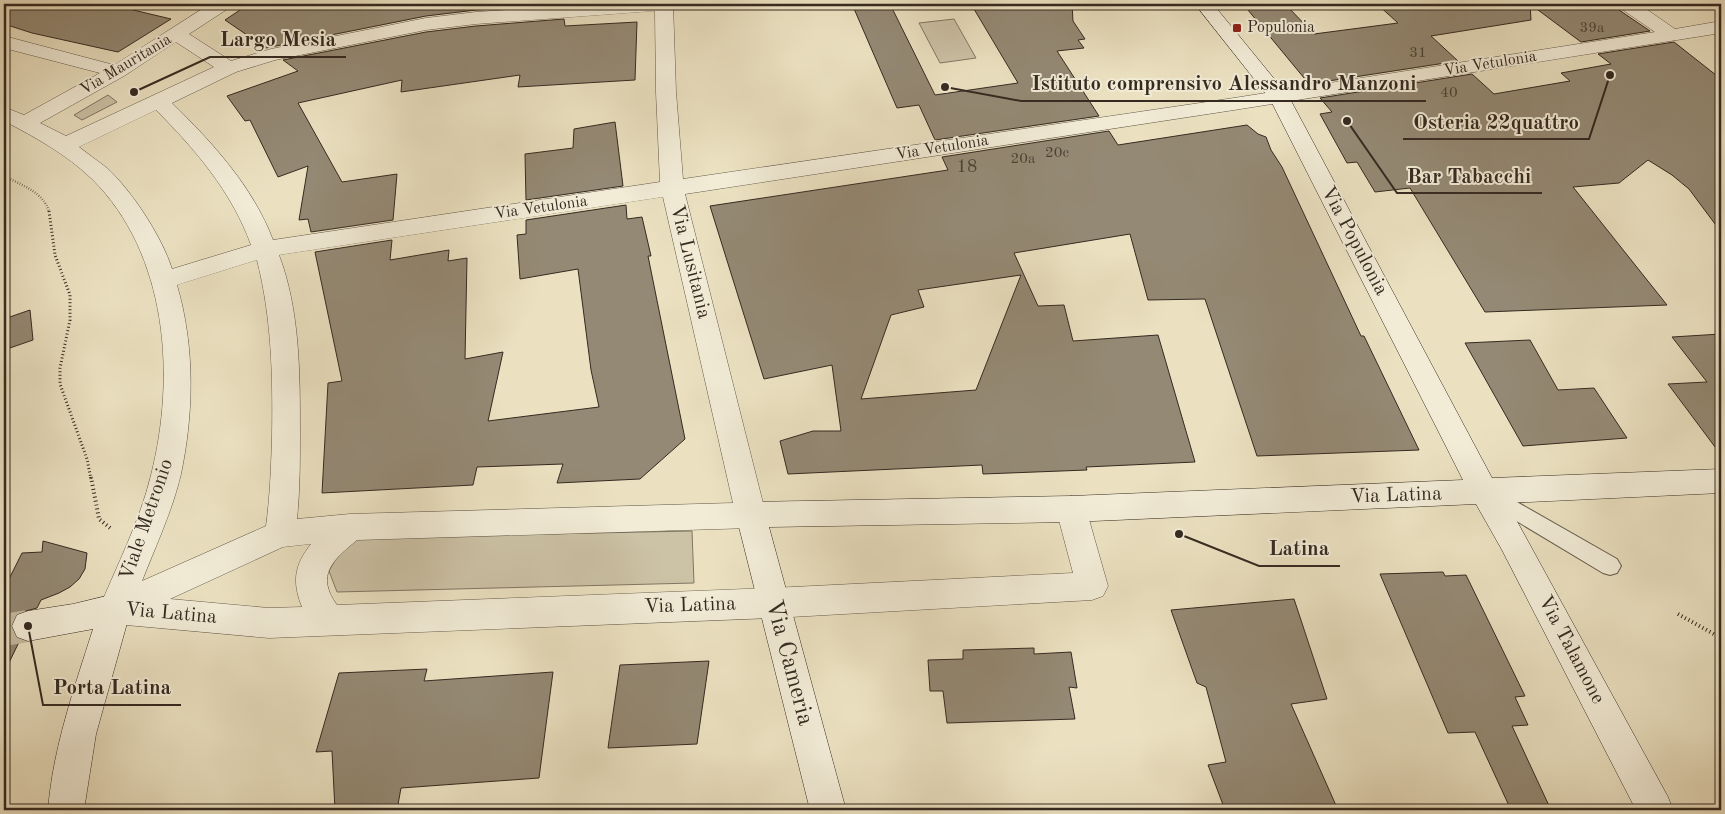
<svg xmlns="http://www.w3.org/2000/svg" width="1725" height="814" font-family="'Old Standard TT',serif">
  <rect width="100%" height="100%" fill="#ebe1c1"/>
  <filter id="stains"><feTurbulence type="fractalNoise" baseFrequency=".004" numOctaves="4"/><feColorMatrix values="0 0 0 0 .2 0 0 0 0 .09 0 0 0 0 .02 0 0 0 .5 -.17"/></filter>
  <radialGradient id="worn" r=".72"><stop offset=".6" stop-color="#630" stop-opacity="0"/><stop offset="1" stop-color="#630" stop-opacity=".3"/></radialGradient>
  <g fill="#ccc2a6" stroke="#807664">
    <path d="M954,19L976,58L940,63L919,23Z"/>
    <path d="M108,95L117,102L82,120L74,115Z"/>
    <path d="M692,531L694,583L337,592L329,571L346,541L352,538Z"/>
  </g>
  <g fill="#948974" stroke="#352a21" fill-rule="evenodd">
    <path d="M4,4H108L171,19L118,52L32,33L4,24Z"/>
    <path d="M249,4H563V5L476,10L426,16L266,48L225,20Z"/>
    <path d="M852,4H890L935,95L1018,83L971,4H1072L1073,21L1085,39L1078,40L1084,48L1057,51L1099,116L935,140L919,105L897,108Z"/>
    <path d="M1243,4H1285L1314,34L1398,23L1377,4H1530L1531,20L1431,36L1458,61L1309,84Z"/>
    <path d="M1530,4H1616L1619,10L1650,31L1581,42Z"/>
    <path d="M564,19L565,26L637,22L635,80L518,87L520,75L401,92L402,80L298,103L342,182L397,174L393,220L311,232L308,219L299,220L308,166L278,177L250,120L245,121L227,96L298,71L283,60L426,32L476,26Z"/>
    <path d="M1674,42L1721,79V232L1689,189L1672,175L1648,160L1619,183L1573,187L1667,305L1485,312L1410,188L1375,192L1357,162L1347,163L1320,114L1332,112L1320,98L1472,74L1494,94L1570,81L1561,73L1611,64L1598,54Z"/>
    <path d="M615,122L623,186L526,200L525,154L573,148L574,129Z"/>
    <path d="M1247,125L1258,134L1266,137L1271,150L1282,167L1361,336H1364L1419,450L1257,456L1205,299L1148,300L1130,234L1014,253L1038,306L1064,305L1073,341L1158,335L1195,462L1086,467L1087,470L983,474L982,465L788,474L780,441L813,431H841L832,365L764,379L710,206L948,170L942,157L1109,131L1118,145ZM1021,275L976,390L861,399L891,315L924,307L918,290Z"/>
    <path d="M626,205L627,219L642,217L651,256H648L685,439L640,479L557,483L563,464L477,467L473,485L322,493L328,383L342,381L315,252L392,240L390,260L449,250L448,261L467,258L465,359L503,352L488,421L599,407L591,370L578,269L520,279L517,235L526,234V220Z"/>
    <path d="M30,310L33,340L4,350V319Z"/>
    <path d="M1721,334V455L1668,384L1707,382L1672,337Z"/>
    <path d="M1530,340L1558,390L1594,388L1627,438L1523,446L1465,343Z"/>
    <path d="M43,541L87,553L85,569L79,579L70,587L59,593L41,600L37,608L15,614L10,627L15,638L20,640L4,673V589L22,553L42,552Z"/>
    <path d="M1443,572L1445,576L1466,575L1525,696L1515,697L1528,725L1512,726L1551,810H1511L1475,732L1448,733L1380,574Z"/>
    <path d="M1294,599L1327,699L1291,704L1338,810H1225L1208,765L1226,762L1206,687L1197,683L1171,610Z"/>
    <path d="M1034,648V654L1071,652L1077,688L1069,687L1075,719L947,723L943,691H930L928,660L963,659V650Z"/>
    <path d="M709,661L697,744L608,748L620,665Z"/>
    <path d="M427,669L424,681L553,672L539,778L401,788L397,810H335L332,751L316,752L339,673Z"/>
  </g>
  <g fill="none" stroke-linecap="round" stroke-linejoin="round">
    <path stroke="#c7bca1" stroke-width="32" stroke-dasharray="32 16" stroke-linecap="butt" d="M4,630L28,626"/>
    <defs>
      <path id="lane" d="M1487,485L1617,559L1621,566L1617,573L1610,575L1603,573L1480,499L1477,493L1480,487Z"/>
      <path id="street" d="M210,4H231L229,8L189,34L231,61L271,49L426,18L476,12L602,4H673L676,92L683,179L1234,98L1655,32L1620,8L1618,4H1639L1675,29L1721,21V33L1234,110L685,194L766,515L762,524L751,528L357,540C333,560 315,575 337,605L773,588L1073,573L1056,509L1060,500L1071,496L1082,500L1086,509L1108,586L1103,596L1092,600L773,618L269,638L115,624L104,619L99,609C117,565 140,521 151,475C176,377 168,254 92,179C66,154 35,137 4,121V107L24,115L100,73L4,48V36L114,65ZM655,11L656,92L660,182L273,240C253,187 212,142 172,103L236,72L275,60L426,30L476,24ZM176,42L214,67L66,136L40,123L124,76ZM156,110C195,149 232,192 251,245L172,269C162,237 132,191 107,168C98,161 88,154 79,147ZM663,197L733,503L350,514L297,519C300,490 300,461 300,432C300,373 300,310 279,255ZM257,260C272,319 273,378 272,438C271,468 270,497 266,526L142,581C155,548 173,509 181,474C194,412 195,346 177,285ZM311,544C294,565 292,582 302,607L269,608L170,599L283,547Z"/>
      <g id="secondary">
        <path d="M1195,4H1213L1289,97L1492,478L1721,469V493L1507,503L1668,797L1673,810H1636L1502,550L1476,504L1071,522L769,527L846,810H810L736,515L740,506L751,502L1071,496L1463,480L1270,99Z"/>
        <path d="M115,594L126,599L131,609L96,734L84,810H48C53,748 74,689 93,629L28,641L17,637L12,626L17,615L28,611L73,604Z"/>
      </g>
    </defs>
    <use href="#lane" stroke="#625849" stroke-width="2"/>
    <use href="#street" stroke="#625849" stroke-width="1"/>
    <use href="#secondary" stroke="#352a21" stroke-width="1"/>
    <path stroke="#352a21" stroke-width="2.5" stroke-dasharray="0.5 2" stroke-linecap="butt" d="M4,176C21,185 44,192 49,212"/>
    <path stroke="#352a21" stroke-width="3" stroke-dasharray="1 2.5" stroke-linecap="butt" d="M49,211L55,255L70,295V320L60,368V384L87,459L91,479"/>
    <g stroke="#352a21" stroke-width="4" stroke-dasharray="1 3" stroke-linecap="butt">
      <path d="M91,477L99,519L110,528"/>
      <path d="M1678,614L1721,638"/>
    </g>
    <use href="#lane" fill="#f2ecd7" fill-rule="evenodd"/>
    <use href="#street" fill="#f2ecd7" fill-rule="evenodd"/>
    <use href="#secondary" fill="#f2ecd7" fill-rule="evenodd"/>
  </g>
  <rect fill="#8f2418" stroke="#f2ecd7" stroke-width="2" x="1232" y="23" width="10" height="10" rx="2.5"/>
  <g text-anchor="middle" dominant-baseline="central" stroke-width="4" stroke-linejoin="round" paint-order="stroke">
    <g font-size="15" fill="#4d4236">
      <text x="1592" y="28">39a</text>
      <text x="1418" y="53">31</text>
      <text x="1449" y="93">40</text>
      <text x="1057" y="153">20c</text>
      <text x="1023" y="159">20a</text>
    </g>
    <g font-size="16" fill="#352a21" stroke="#f2ecd7" text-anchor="start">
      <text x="1247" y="28">Populonia</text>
    </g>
    <g font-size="16" fill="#352a21" stroke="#f2ecd7">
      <text transform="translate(1490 64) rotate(-9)">Via Vetulonia</text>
      <text transform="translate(126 65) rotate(-31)">Via Mauritania</text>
      <text transform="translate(942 148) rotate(-9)">Via Vetulonia</text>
      <text transform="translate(541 208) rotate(-8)">Via Vetulonia</text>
    </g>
    <g font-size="18" fill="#4d4236">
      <text x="967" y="167">18</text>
    </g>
    <g font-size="20" fill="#352a21" stroke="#f2ecd7">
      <text transform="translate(1354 241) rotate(62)">Via Populonia</text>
      <text transform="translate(690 262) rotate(76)">Via Lusitania</text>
      <text transform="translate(1396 496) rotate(-2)">Via Latina</text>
      <text transform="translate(147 520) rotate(-71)">Viale Metronio</text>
      <text transform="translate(690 606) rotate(-2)">Via Latina</text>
      <text transform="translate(171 614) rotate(5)">Via Latina</text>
      <text transform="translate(1571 650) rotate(62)">Via Talamone</text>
    </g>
    <g font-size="24" fill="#352a21" stroke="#f2ecd7">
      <text transform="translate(789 663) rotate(75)">Via Cameria</text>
    </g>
  </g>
  <path fill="none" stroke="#352a21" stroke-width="2" d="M134 92L210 57H346M945 87L1021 101H1426M1610 75L1589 139H1403M1347 121L1397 193H1542M1179 534L1259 566H1340M28 626L43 705H181"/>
  <g fill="#352a21" stroke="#f2ecd7" stroke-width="2">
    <circle cx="134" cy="92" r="5"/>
    <circle cx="945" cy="87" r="5"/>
    <circle cx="1610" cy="75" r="5"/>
    <circle cx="1347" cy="121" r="5"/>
    <circle cx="1179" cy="534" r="5"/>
    <circle cx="28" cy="626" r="5"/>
  </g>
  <g font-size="21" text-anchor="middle" font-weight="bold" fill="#352a21" stroke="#f2ecd7" stroke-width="4" stroke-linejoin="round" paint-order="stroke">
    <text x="278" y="46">Largo Mesia</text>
    <text x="1224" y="90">Istituto comprensivo Alessandro Manzoni</text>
    <text x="1496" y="129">Osteria 22quattro</text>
    <text x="1469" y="183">Bar Tabacchi</text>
    <text x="1299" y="555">Latina</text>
    <text x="112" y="694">Porta Latina</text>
  </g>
  <rect width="1725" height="814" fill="none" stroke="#ebe1c1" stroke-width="20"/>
  <rect x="5" y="5" width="1715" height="804" fill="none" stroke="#352a21" stroke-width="2.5"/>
  <rect x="10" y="10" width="1705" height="794" fill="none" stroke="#352a21"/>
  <rect width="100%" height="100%" filter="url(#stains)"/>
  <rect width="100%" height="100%" fill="url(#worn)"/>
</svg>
